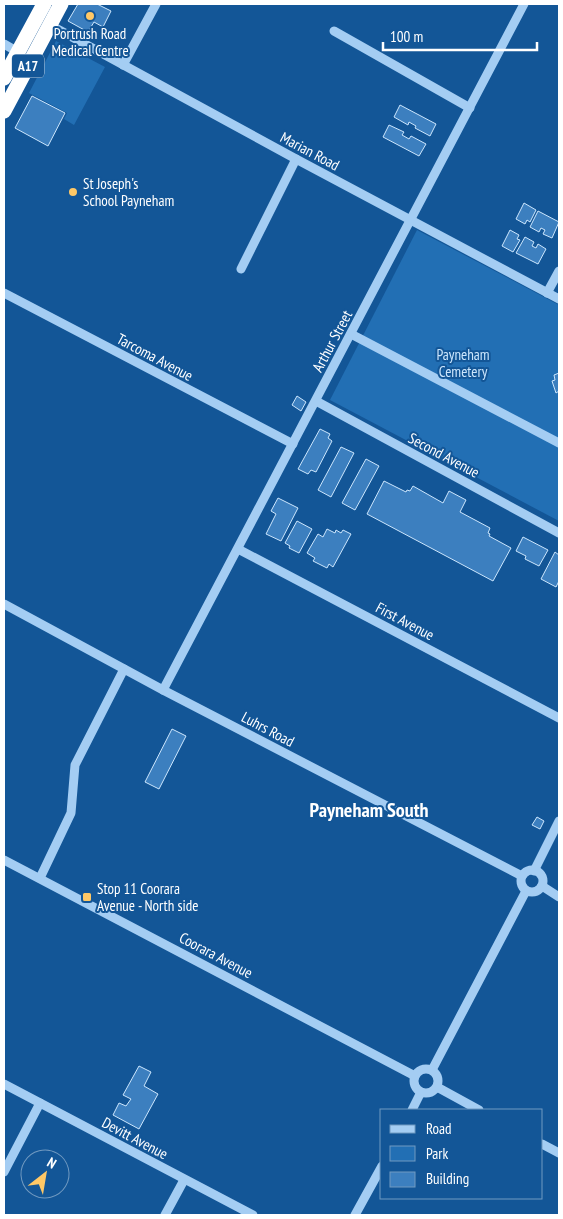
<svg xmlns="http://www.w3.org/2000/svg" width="563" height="1219" font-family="'PT Sans Narrow',sans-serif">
  <rect width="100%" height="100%" fill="#135697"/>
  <g fill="#226fb4">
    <path d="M56,41L105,67L74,125L64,119L67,113L29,93Z"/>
    <path d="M417,230L559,305V521L330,400Z"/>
  </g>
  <g fill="#3c7fbf" stroke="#cce6fd">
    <path d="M78,4H97L111,11L103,27L94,22L88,32L68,21Z"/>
    <path d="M32,96L65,113L48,146L15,128Z"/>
    <path d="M400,105L436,124L430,136L415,128L416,126L409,122L408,125L394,117Z"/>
    <path d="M389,125L404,132L402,135L409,139L411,136L426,144L419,156L383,137Z"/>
    <path d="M524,203L536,210L530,222L527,220L525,224L516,219Z"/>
    <path d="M538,211L559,222L552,238L543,234L545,230L541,228L539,232L530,227Z"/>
    <path d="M510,230L519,235L517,239L520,240L513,252L502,246Z"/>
    <path d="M525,237L534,242L532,246L536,248L538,244L546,249L538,264L516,253Z"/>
    <path d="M559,373V391L556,393L552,381L555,380L554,375Z"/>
    <path d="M297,396L306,402L301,411L292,405Z"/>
    <path d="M320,429L330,434L328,438L332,441L316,472L311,470L308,474L298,469Z"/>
    <path d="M341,447L354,453L331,497L318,490Z"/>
    <path d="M366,459L379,466L355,510L342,503Z"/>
    <path d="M384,481L406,492L407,490L410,491L413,486L443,503L449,491L466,500L460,512L490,528L488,533L490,534L489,536L511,548L493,581L367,514Z"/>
    <path d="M278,498L298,508L281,541L266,534L276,514L271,511Z"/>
    <path d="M297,521L312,529L299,553L289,548L290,546L285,543Z"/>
    <path d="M327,529L335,533L336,530L341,533L343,530L351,534L333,567L329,564L327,568L313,561L315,558L307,553L318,534L323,537Z"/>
    <path d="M523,537L548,550L539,566L525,559L526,556L516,551Z"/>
    <path d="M555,552L559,555V581L556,587L541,579Z"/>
    <path d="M172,729L186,736L159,789L145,782Z"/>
    <path d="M537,817L544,821L540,829L532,825Z"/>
    <path d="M139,1066L151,1072L144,1086L158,1094L139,1129L113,1115L119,1103L126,1106L131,1099L123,1095Z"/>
  </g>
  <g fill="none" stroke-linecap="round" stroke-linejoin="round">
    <g stroke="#a4cdf3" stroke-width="9">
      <path d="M50,25L296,159L559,299"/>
      <path d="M334,31L470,108"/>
      <path d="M4,44L18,52"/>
      <path d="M123,65L156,4"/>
      <path d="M241,269L296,159"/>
      <path d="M4,293L293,444"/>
      <path d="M547,293L559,271"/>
      <path d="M351,334L559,443"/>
      <path d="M316,401L559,533"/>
      <path d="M238,549L559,718"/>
      <path d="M4,604L163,690L522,876"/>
      <path d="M163,690L524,4"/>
      <path d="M4,860L415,1076"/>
      <circle cx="532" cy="881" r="11"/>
      <path d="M534,871L559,821"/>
      <path d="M40,878L71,813L75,765L124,669"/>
      <path d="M542,886L559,897"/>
      <circle cx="426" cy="1081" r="12"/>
      <path d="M432,1070L526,891"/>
      <path d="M4,1084L253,1215"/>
      <path d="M437,1087L479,1110"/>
      <path d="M412,1110L421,1092"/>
      <path d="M542,1144L559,1153"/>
      <path d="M4,1172L40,1103"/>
      <path d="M165,1215L184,1180"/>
      <path d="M355,1215L382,1166"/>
    </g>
    <g stroke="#fff" stroke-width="15">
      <path d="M4,78L44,4"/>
      <path d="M4,111L61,4"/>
    </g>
  </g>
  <g fill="#ffc866" stroke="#135697" stroke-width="2">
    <circle cx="90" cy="16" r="5"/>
    <circle cx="73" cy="192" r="5"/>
    <rect x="82" y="892" width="10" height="10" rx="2.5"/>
  </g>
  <g text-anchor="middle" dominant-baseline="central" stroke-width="4" stroke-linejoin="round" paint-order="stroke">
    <rect fill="#135697" stroke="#b8cce0" stroke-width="1" x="12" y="54.5" width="32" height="23" rx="4"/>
    <g font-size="14" font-weight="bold" fill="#fff">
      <text x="28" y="66">A17</text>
    </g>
    <g font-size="15" fill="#fff" stroke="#135697" text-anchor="start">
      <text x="90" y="33" text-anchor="middle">Portrush Road<tspan x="90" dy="17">Medical Centre</tspan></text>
      <text x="83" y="183">St Joseph's<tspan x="83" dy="17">School Payneham</tspan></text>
      <text x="97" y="888">Stop 11 Coorara<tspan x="97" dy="17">Avenue - North side</tspan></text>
    </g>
    <g font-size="15" fill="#fff" stroke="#135697">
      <text transform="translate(310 151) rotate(28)">Marian Road</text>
      <text transform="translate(332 341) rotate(-62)">Arthur Street</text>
      <text transform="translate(155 357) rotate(28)">Tarcoma Avenue</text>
      <text transform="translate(444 455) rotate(28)">Second Avenue</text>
      <text transform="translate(405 621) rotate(28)">First Avenue</text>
      <text transform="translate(268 729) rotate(28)">Luhrs Road</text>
      <text transform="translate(216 955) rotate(28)">Coorara Avenue</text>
      <text transform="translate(135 1138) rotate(28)">Devitt Avenue</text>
    </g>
    <g font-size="15" fill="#cce6fd" stroke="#135697">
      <text x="463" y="354">Payneham<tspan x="463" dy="17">Cemetery</tspan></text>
    </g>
    <g font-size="20" font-weight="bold" fill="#fff" stroke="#135697">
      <text x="369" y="810">Payneham South</text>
    </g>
  </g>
  <rect width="563" height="1219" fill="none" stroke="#ffffff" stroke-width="10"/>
  <rect x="380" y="1109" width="162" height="90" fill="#135697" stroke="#719ac1"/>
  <rect x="390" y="1125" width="25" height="8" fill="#a4cdf3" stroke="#719ac1"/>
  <text x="426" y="1134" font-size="15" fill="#ffffff">Road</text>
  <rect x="390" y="1146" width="25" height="15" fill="#226fb4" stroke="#719ac1"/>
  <text x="426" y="1159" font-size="15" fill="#ffffff">Park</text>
  <rect x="390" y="1172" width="25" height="15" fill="#3c7fbf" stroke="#719ac1"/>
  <text x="426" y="1184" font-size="15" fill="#ffffff">Building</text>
  <g transform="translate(45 1174) rotate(31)"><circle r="24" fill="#135697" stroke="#719ac1"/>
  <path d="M0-4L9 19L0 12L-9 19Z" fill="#ffc866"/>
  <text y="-8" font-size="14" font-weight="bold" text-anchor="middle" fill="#ffffff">N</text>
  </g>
  <path d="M383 42v8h154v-8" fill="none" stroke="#ffffff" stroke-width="2.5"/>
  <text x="390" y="42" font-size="15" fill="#ffffff" stroke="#135697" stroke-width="4" paint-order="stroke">100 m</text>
</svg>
